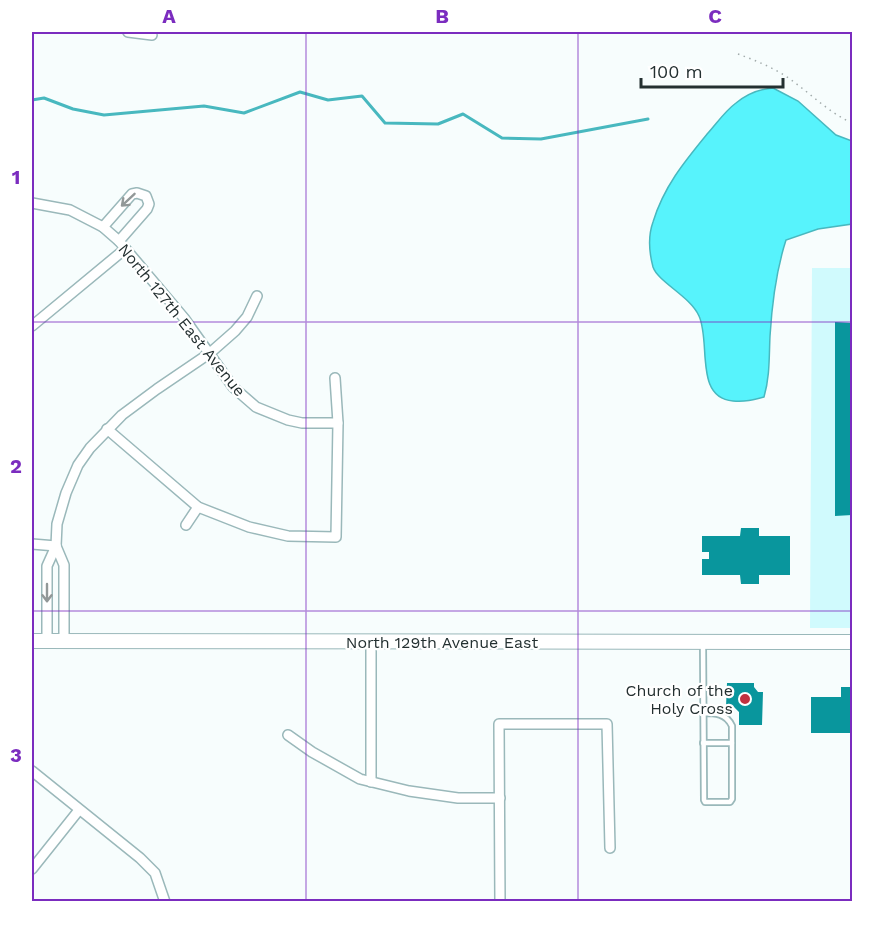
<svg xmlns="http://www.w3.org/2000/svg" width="884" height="933" font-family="'Work Sans',sans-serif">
  <rect width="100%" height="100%" fill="#f7fdfd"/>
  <path fill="#d0fafd" d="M812,268H852V628H810Z"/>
  <path fill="#57f3fc" stroke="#48b8bf" stroke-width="1.5" d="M773,88L798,101L836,135L852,141V224L818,229L786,240C776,271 772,303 770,336C769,357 770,376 764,397C753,400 745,402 733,401C694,398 711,342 699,316C690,296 658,282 653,267C649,252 648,236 653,222C664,186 685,161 708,133C717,123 725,111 736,103C747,94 759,89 773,88Z"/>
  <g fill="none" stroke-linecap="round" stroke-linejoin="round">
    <path stroke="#48b8bf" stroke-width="3" d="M32,100L44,98L73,109L104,115L204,106L244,113L300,92L328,100L362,96L385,123L438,124L463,114L502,138L541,139L648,119"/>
  </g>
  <g fill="#09969d">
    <path d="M835,322L852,323V515L835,516Z"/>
    <path d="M741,528H759V536H790V575H759V584H741L740,575H702V559H709V552H702V536H740Z"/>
    <path d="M727,683H754V687L758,692H763L762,725H739V712L734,707H726Z"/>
    <path d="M841,687H852V733H811V697H841Z"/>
  </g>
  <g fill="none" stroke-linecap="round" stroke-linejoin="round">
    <defs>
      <g id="service">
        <path d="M703,645L704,800L705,802H730L732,799V726C726,713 715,713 703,713"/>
        <path d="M703,743H732"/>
      </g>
      <g id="minor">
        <path d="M128,32L152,35"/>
        <path d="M32,203L70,210L103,227L119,241L184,318L233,387L256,407L288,420L302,423H338"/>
        <path d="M103,227L132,194L137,193L146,196L149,204L147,209L119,241"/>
        <path d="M32,326L125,249"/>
        <path d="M107,429L198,507L249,527L288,536L336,537L338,423L335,378"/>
        <path d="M186,525L198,507"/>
        <path d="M32,544L56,546"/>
        <path d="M56,546L64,565V641"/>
        <path d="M47,641V566L56,546L57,524L66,493L78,465L90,448L122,415L157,389L210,353L235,331L247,317L257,296"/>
        <path d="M371,642V782"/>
        <path d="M288,735L312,752L360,779L409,791L458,798H500"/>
        <path d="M32,771L140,858L155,873L165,902"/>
        <path d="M32,869L79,810"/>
        <path d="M500,902L499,724H607L610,848"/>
      </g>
      <path id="secondary" d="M32,641L852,642"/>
    </defs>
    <use href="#service" stroke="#9ab8ba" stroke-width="8"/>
    <use href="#minor" stroke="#9ab8ba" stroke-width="12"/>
    <use href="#secondary" stroke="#9ab8ba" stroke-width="16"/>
    <path stroke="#a2abab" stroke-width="1.5" stroke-dasharray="1.5 4.5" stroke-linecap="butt" d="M738,54C757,61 777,69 794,82C813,96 830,113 852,123"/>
    <use href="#service" stroke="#fff" stroke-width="4.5"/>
    <use href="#minor" stroke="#fff" stroke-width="9"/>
    <use href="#secondary" stroke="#fff" stroke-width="14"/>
  </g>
  <defs><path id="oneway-shaft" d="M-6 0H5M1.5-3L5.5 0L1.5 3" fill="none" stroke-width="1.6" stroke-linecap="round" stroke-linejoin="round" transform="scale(1.5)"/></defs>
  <g stroke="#929898">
    <use href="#oneway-shaft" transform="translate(128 200) rotate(137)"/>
    <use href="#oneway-shaft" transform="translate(47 593) rotate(90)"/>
  </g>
  <path fill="none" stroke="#7b2cbf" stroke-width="1.5" stroke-opacity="0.55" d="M306,32V902M578,32V902M32,322H852M32,611H852"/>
  <circle fill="#c1313f" stroke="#fff" stroke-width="2" cx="745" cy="699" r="6"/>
  <g text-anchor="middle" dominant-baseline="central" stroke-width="4.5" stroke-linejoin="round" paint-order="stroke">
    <g font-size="16" fill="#243031" stroke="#fff">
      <text transform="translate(182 320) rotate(51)">North 127th East Avenue</text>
      <text x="442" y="642">North 129th Avenue East</text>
    </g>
    <g font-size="16" fill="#243031" stroke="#fff" text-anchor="end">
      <text x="733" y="690">Church of the<tspan x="733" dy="18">Holy Cross</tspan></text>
    </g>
  </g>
  <rect width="884" height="933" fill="none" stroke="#ffffff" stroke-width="66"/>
  <path d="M641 78v9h142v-9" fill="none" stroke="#243031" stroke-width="3"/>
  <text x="650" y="78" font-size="18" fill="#243031" stroke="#ffffff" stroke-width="4.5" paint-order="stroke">100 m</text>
  <rect x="33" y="33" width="818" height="867" fill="none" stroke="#7b2cbf" stroke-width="2"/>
  <g font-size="20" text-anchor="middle" font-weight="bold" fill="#7b2cbf">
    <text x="169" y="23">A</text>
    <text x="442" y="23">B</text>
    <text x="715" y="23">C</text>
    <text x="16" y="184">1</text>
    <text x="16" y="473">2</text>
    <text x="16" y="762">3</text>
  </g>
</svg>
